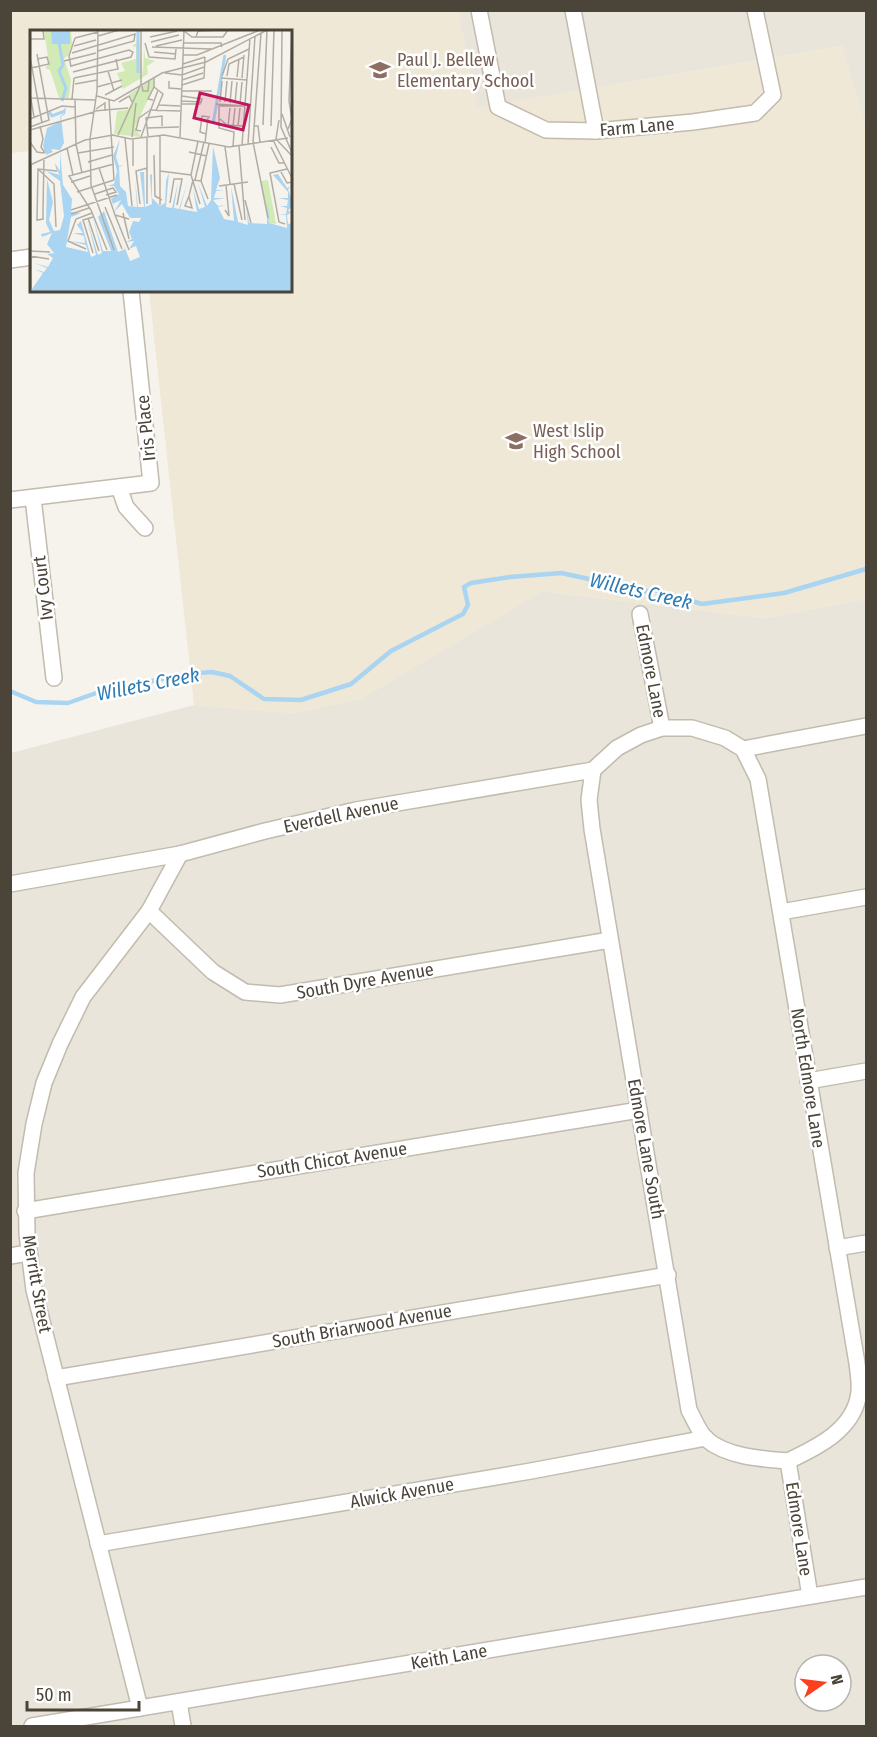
<svg xmlns="http://www.w3.org/2000/svg" width="877" height="1737" font-family="'Fira Sans Condensed',sans-serif">
  <rect width="100%" height="100%" fill="#f6f3ec"/>
  <g fill="#eae5da" fill-rule="evenodd">
    <path d="M458,11H866V130L842,46L477,108Z"/>
    <path d="M542,591L764,618L866,599V1726H11V753L194,705L294,713L362,698ZM805,1665H841V1701H805Z"/>
  </g>
  <path fill="#efe8d6" d="M11,11H458L477,108L842,46L866,130V599L764,618L542,591L362,698L294,713L194,705L149,291H291V32H32L31,151L11,153Z"/>
  <g fill="none" stroke-linecap="round" stroke-linejoin="round">
    <path stroke="#a9d4f2" stroke-width="4.5" d="M10,691L36,702L68,703L99,692L186,674L212,672L230,676L264,699L301,700L351,684L391,651L463,614L468,605L464,587L471,583L510,577L561,573L622,586L634,593L655,590L702,604L784,593L866,569"/>
    <defs>
      <g id="minor">
        <path d="M479,10L498,107L546,130L596,131L693,122L755,113L773,95L755,10"/>
        <path d="M573,10L596,131"/>
        <path d="M10,260L32,257"/>
        <path d="M119,487L126,507L145,528"/>
        <path d="M33,498L54,678"/>
        <path d="M10,500L151,483L131,291"/>
        <path d="M640,614L662,728"/>
        <path d="M743,749L866,726"/>
        <path d="M593,770L589,800L592,829L689,1410C694,1419 699,1432 706,1439C727,1457 762,1459 788,1461"/>
        <path d="M10,884L180,854L265,831L356,810L593,770L617,748L641,735L662,728H692L725,738L743,749L758,779L857,1363C858,1372 860,1382 859,1392C855,1429 818,1447 788,1461"/>
        <path d="M149,911L213,972L245,992L280,995L610,940"/>
        <path d="M781,912L866,897"/>
        <path d="M808,1081L866,1071"/>
        <path d="M25,1211L639,1110"/>
        <path d="M837,1248L866,1243"/>
        <path d="M10,1256L28,1253"/>
        <path d="M56,1378L668,1275"/>
        <path d="M788,1461L810,1596"/>
        <path d="M98,1544L531,1471L706,1438"/>
        <path d="M179,1702L183,1726"/>
        <path d="M140,1708L34,1290L27,1234L26,1173L34,1124L44,1083L60,1044L83,997L149,911L180,854"/>
        <path d="M32,1726L866,1587"/>
      </g>
    </defs>
    <use href="#minor" stroke="#c2bbae" stroke-width="18"/>
    <use href="#minor" stroke="#fff" stroke-width="15"/>
  </g>
  <defs>
    <symbol id="school-bare" viewBox="-9 -9 18 18"><path d="M0-5L7-2L0 1L-7-2ZM-4 1L0 2.5L4 1V4Q0 6-4 4Z" fill="#8d6e63" stroke="#fff" stroke-width="2.5" paint-order="stroke"/></symbol>
  </defs>
  <g fill-rule="evenodd">
    <use href="#school-bare" x="365" y="55" width="30" height="30"/>
    <use href="#school-bare" x="501" y="426" width="30" height="30"/>
  </g>
  <g text-anchor="middle" dominant-baseline="central" stroke-width="5" stroke-linejoin="round" paint-order="stroke">
    <g font-size="18" fill="#785e54" stroke="#fff" text-anchor="start">
      <text x="397" y="60">Paul J. Bellew<tspan x="397" dy="21">Elementary School</tspan></text>
      <text x="533" y="431">West Islip<tspan x="533" dy="21">High School</tspan></text>
    </g>
    <g font-size="18" fill="#4b4439" stroke="#fff">
      <text transform="translate(637 127) rotate(-5)">Farm Lane</text>
      <text transform="translate(146 428) rotate(-96)">Iris Place</text>
      <text transform="translate(43 588) rotate(-97)">Ivy Court</text>
      <text transform="translate(651 671) rotate(79)">Edmore Lane</text>
      <text transform="translate(341 815) rotate(-12)">Everdell Avenue</text>
      <text transform="translate(365 981) rotate(-10)">South Dyre Avenue</text>
      <text transform="translate(808 1078) rotate(81)">North Edmore Lane</text>
      <text transform="translate(646 1149) rotate(80)">Edmore Lane South</text>
      <text transform="translate(332 1160) rotate(-9)">South Chicot Avenue</text>
      <text transform="translate(37 1284) rotate(80)">Merritt Street</text>
      <text transform="translate(362 1326) rotate(-10)">South Briarwood Avenue</text>
      <text transform="translate(402 1493) rotate(-10)">Alwick Avenue</text>
      <text transform="translate(799 1529) rotate(81)">Edmore Lane</text>
      <text transform="translate(449 1657) rotate(-10)">Keith Lane</text>
    </g>
    <g font-size="20" font-style="italic" fill="#2e7ab2" stroke="#fff">
      <text transform="translate(641 591) rotate(13)">Willets Creek</text>
      <text transform="translate(148 684) rotate(-11)">Willets Creek</text>
    </g>
  </g>
  <g transform="translate(30 30)">
    <rect width="262" height="262" fill="#f6f3ec"/>
    <path d="M14,0H41L42,14L38,26L34,28L41,50L39,68H29L20,40L15,38L19,34ZM108,0L113,46L114,18L115,28L125,31L117,36L118,44L93,59L87,43L95,41L91,33L106,29V17L102,16L108,12ZM123,49L124,57L105,97L111,107L84,104L87,81L97,80L102,73L99,64ZM238,150L246,194L239,193L231,151Z" fill="#d2eab5"/>
    <path d="M40,0V14H22L21,0ZM36,77L35,84L31,87L34,113L30,120L21,119L23,122L16,125L13,116L17,98L31,91L30,87L35,82L31,83ZM90,109L86,127L89,136L94,135L89,137L90,156L96,162L98,176L107,177L105,149L108,177H114L110,142H114L115,177L122,174L120,145L122,144V168L130,176L135,173L136,151L139,142L136,177L142,178L148,152L144,178L149,179L158,150L150,179L167,182L163,159L169,179L175,177L168,153L177,176L181,170L183,116L190,148L186,160H195L186,161L184,168H196L183,170L188,176L197,175L188,177L194,189L204,191L201,156L208,192L218,195L216,174L219,193L237,194L238,173L239,193L257,198L256,185H249L256,184L257,178L250,176H257L258,170L248,168H258V162L243,145L248,144L257,158L262,156L258,159L263,174L258,181L262,182L257,185L258,194L262,193V262H0L13,243L4,239L14,242L17,238L4,233L18,237L23,228L17,224L24,223L17,214L22,203L12,207L11,204L20,202L16,193L17,149L23,172L19,190L24,201L30,200L34,186L30,151L16,141L30,145L26,139L25,133L30,141V121L33,155L42,169L41,182L51,183L41,187L36,217L58,222L56,215L40,211L55,213L54,206L43,203H53L47,195L51,191L61,227L66,225L57,190L68,225L72,223L63,188L73,221H81L68,187L74,181L88,222L95,219L82,185L100,231L110,227L106,216L99,219L104,211L96,212L102,209L99,202L103,191L109,192L111,188H100L92,174L84,182L91,170L83,174L81,169L89,164L84,156H77L84,154L87,141L83,126Z" fill="#a9d4f2"/>
    <path fill="none" stroke="#a9d4f2" stroke-width="3" d="M108,0V43M29,13L33,35L29,41L36,58L32,71M19,82L22,86L35,81M183,94L195,25"/>
    <path fill="none" stroke="#b2ada4" stroke-width="1.5" d="M252,0L251,97L263,125M154,1L162,7H193L198,0M231,3L223,112L238,188M68,6L89,0M120,7L147,1M166,7L168,1L192,0M45,8L68,2M0,9H14L13,0M121,12L149,5M115,13L119,27L145,29L146,19M154,13H191L192,17M44,16L66,10M126,16L152,10M122,17L181,19M124,22L146,24M42,23L105,4L104,11L68,21M153,25H167L230,0M0,27L12,93M34,31L66,23M153,34L175,27M41,36L99,20L103,22L101,27L43,42M41,37L39,26L45,8M1,38L19,34L17,27L7,29M78,41L84,61M135,43L152,45L174,37M192,46L198,29L219,19M197,46L199,34L214,27M124,47V57L133,64L126,81M207,47L209,29M44,48L88,39L86,29M191,48L217,50M212,48L214,25M152,50L173,43M139,51V58L151,59M45,54L67,50M152,55L174,48L175,27M112,56L113,61H118L119,51M67,57L92,50M151,61H182M0,64L4,87M75,65L92,56M67,66L84,71L132,43L176,32L237,0M0,68L66,70M42,69L44,48M45,69L46,114L52,143M79,70L84,150M123,70L118,69L124,57M151,71L172,72M89,72L99,66L102,72M190,72L192,51M195,72L197,51M200,73L202,51M205,73L207,52M151,74H170L172,69L152,66M186,74L215,76M189,74V98L204,102L203,117M210,74L212,52M129,75L150,76M190,76H211M66,79L75,73V81M119,80L150,81M64,81L98,78M252,84L260,107M0,89L32,76L45,77M190,89L197,95L213,96M249,90L246,109L263,127M233,95L237,0M10,96L13,109L11,117L15,123M198,96L200,78M203,96L205,78M208,96L210,78M224,96H228L230,112M241,96L244,0M0,97L19,90L7,24M117,98L149,97M258,99L262,89L259,71L262,0M0,100L64,82M111,101L106,100L109,88L119,81M176,104L170,102L172,86L180,87M82,105L101,109L134,105L199,117L258,108M88,105L111,54V0M118,106L116,88L132,86V96M102,107L106,73M111,107L128,60M150,107L154,0M95,108L102,176M60,109L67,61L68,0M103,109V136M60,110L61,155L84,220M243,110L263,150M168,111L161,145L170,174M0,112L7,122L14,123M175,113L178,88M218,114L225,6M212,115L220,8M209,116L215,190M195,117L200,154M241,117L249,133H254M37,118L43,145M159,122L177,126M48,123L84,117M124,125L125,166L132,170M58,132L82,125M0,135L55,110L83,105M1,135V259M69,138L85,185L99,189M9,140L24,154L26,197M250,140L257,153L263,152M130,141L161,145M165,150L174,112M41,152L60,146M204,154L212,190M189,156L218,152M47,162L84,150M65,164L83,158L86,162L76,165M159,166V167L162,178L155,176ZM159,166L163,150L171,151M178,169L171,151L179,114M215,170L221,193M140,173L144,149H152L147,175M110,174L106,141L117,138M117,174V107M130,175V105M75,177L92,219M13,179V189L7,190L8,139L27,141M13,179L14,128M41,180L87,165M195,180L199,186L196,155M93,183L99,209M41,184L59,178M85,185L99,220M58,188L69,221M255,194L249,192L240,143L257,139M56,219L38,211L46,189L62,183M77,220L61,180L39,146L84,134M0,221L20,222M63,223L53,190L63,187M0,226L19,229"/>
    <path fill="#c2185b" fill-opacity="0.15" stroke="#c2185b" stroke-width="3" d="M170,63L219,75L213,100L164,88Z"/>
    <rect width="262" height="262" fill="none" stroke="#4b4439" stroke-width="3"/>
  </g>
  <rect width="877" height="1737" fill="none" stroke="#4b4439" stroke-width="24"/>
  <g transform="translate(823 1683) rotate(76)"><circle r="28" fill="#ffffff" stroke="#b7b4b0" stroke-width="1.5"/>
  <path d="M0-4.5L10 22L0 15L-10 22Z" fill="#fc3f1d"/>
  <text y="-9" font-size="16" font-weight="bold" text-anchor="middle" fill="#4b4439">N</text>
  </g>
  <path d="M27 1701v9h112v-9" fill="none" stroke="#4b4439" stroke-width="3"/>
  <text x="36" y="1701" font-size="18" fill="#4b4439" stroke="#ffffff" stroke-width="4.5" paint-order="stroke">50 m</text>
</svg>
